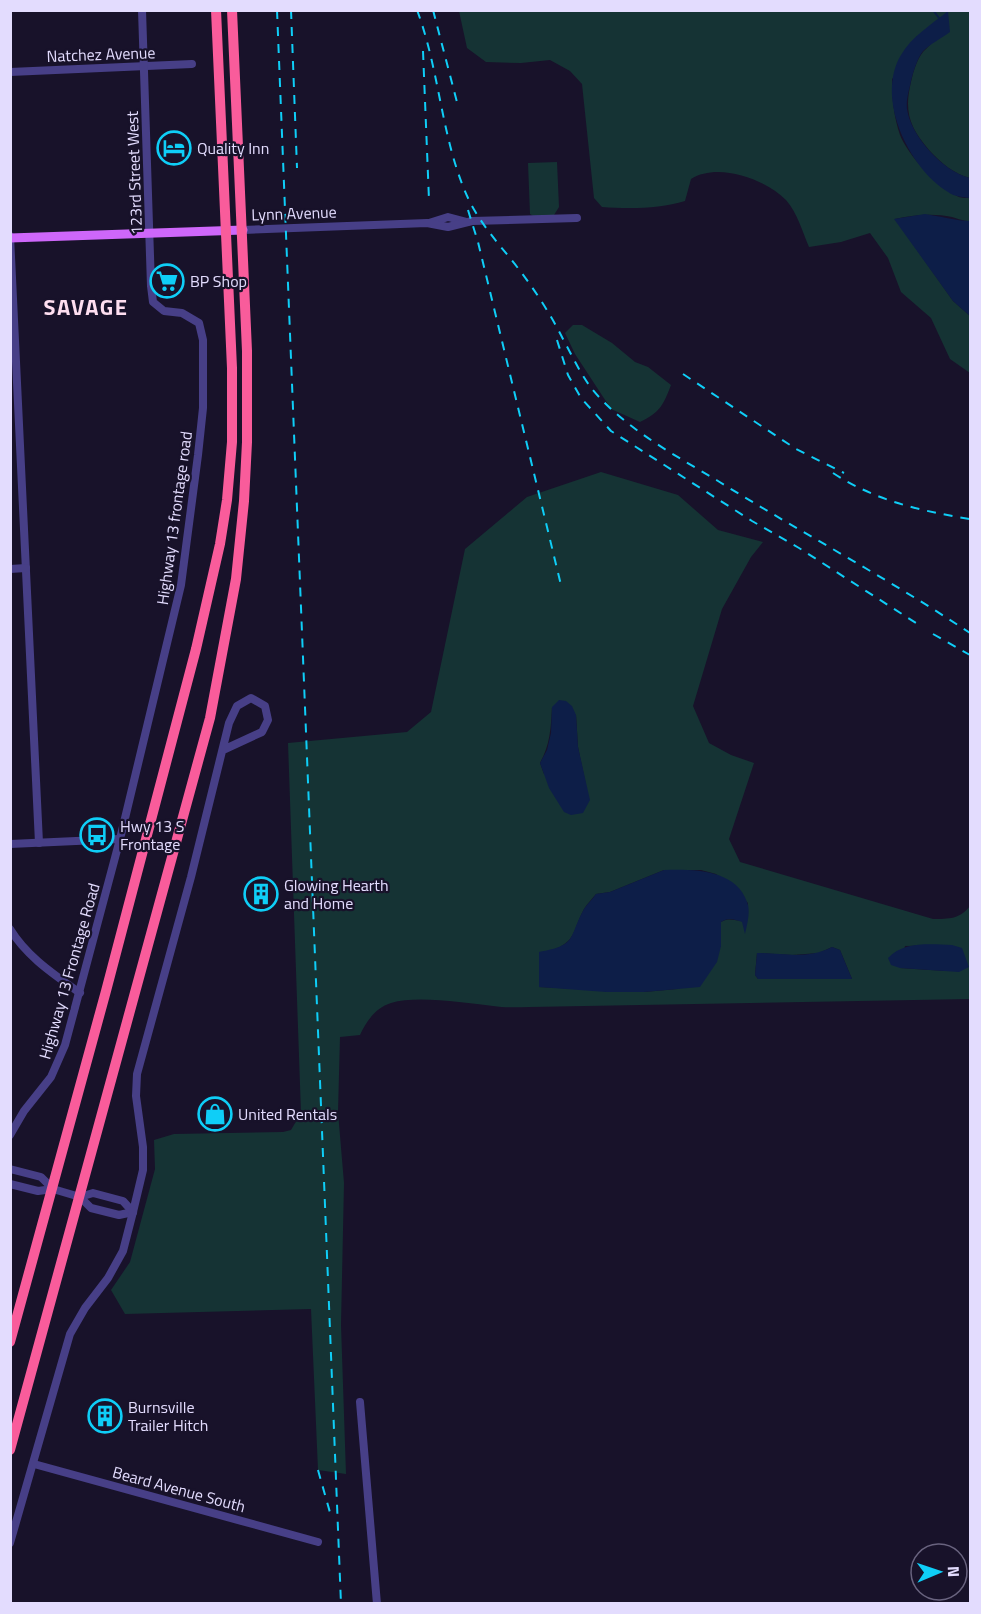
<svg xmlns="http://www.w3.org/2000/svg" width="981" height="1614" font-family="'Titillium Web',sans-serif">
  <rect width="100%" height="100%" fill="#18122a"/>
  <g fill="#153334" fill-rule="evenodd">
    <path d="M459,11H970V178C954,174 941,163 929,150C909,127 904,111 911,82C913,72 917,59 923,52C931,43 942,35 950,26L892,79C892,99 894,117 900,135C908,155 937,187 957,196C960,198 966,198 970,198V221C963,221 959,219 952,217C933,213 913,215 895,219L953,301L970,316V373L950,359L931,318L901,292L888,258L870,233L841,242L809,247C803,233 797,212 786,200C765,179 718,162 691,179L685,201C660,209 628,209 602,207L594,198L582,84L570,71L550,60L521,63L486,62L467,48Z"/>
    <path d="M557,162L559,207L554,215L535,217L530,214L528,163Z"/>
    <path d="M573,325H582L612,343L635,362L648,367L671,385C663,406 660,412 640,422L611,409L575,354L565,333Z"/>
    <path d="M601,472L678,495L718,530L763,542L751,557L722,609L693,706L709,743L731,755L754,763L729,839L740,862L933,919C949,919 960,919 970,906V999L530,1007C518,1007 505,1008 493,1006C465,1003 417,995 391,1003C375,1008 366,1022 360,1035L340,1037L338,1112L344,1183L341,1325L346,1474L318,1470L311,1309L125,1314L111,1290L130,1262L155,1169L154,1140L174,1134L283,1132L291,1130L301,1113L288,743L407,732L431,712L465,549L527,497ZM552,707L576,715L578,747L586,785L544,774L540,763C550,745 551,728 552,707ZM664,870H701L716,874L748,903V920C738,923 731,916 721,922V946L677,989L644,992L539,987L553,950C577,941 573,929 584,909C587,904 592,899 596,894L610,892ZM952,945L946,971L900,968L905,946ZM832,947L840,950L852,979H758L755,975L757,953L792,955L819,953Z"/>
  </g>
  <g fill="#0d1e48">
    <path d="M948,11L950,32C942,38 930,44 923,51C917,59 913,72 911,81C909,91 906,99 907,109C911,137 944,172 970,178V198C963,197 955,197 948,192C909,168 875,98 901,55C911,37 932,24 948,11Z"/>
    <path d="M925,214C939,216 957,221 970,221V316L953,301L894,219Z"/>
    <path d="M559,700L566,701L572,706L576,715L578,747L590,800L583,813L571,815L564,812L549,788L540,763L547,750L551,733L552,707Z"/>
    <path d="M664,870C692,869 736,869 747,902C751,911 747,925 745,934L742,922C734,919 728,917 721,922V946L717,962L700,987L644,992H606L539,987V952C578,945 568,938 584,909C587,904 593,899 596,894L610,892Z"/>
    <path d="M952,945L962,948L969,967L959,972L900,968L891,965L888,958C903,941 931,944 952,945Z"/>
    <path d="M832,947L840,950L852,979H758L755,975L757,953C784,953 807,960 832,947Z"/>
  </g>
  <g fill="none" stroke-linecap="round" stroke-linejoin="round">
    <path stroke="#0d1e48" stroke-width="2" d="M933,10L939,18"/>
    <g stroke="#473f87" stroke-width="8">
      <path d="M10,72L192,64"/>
      <path d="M429,223L448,217L467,222"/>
      <path d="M243,230L427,223L448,227L472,221L577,218"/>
      <path d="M10,236L39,843"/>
      <path d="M10,569L26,568"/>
      <path d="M10,844L120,839"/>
      <path d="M10,929C27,957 55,975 80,993"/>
      <path d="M10,1135L24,1111L51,1077L65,1045L120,839L181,585L198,455L203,408V340L199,323L182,313L164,311L153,302L151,286L142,10"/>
      <path d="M10,1169L41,1177L53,1189"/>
      <path d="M10,1184L38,1191L53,1189L80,1197L91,1208L119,1215L133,1212"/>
      <path d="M80,1197L93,1193L123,1201L133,1212"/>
      <path d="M360,1402L377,1604"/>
      <path d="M34,1464L318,1542"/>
      <path d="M10,1543L70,1334L85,1308L108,1278L123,1251L133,1212L143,1170V1147L136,1096L137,1074L191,877L229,723L237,706L251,698L265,706L268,720L262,732L223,750"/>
    </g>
    <path stroke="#ce67fa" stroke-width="9" d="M10,238L243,230"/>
    <g stroke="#f95c9b" stroke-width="10">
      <path d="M10,1342L106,991L196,649L220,544L227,500L232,442V368L216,10"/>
      <path d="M10,1450L210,718L236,579L244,501L247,442V351L232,10"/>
    </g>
    <g stroke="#0fcef7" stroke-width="2" stroke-dasharray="9 8" stroke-linecap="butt">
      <path d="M277,10L341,1604"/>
      <path d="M291,10L297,168"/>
      <path d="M417,10C440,71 441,139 468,198C483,230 509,254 529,283C542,301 554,321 564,341C575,361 584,382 600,398C633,433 678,457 718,481C802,533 889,579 970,633"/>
      <path d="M433,10L458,106"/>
      <path d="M423,51L429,200"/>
      <path d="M468,210L478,242L561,585"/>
      <path d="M557,340L568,375L581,398L611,431L752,521L799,548L916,623"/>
      <path d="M683,374L796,449L844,473"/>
      <path d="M833,473C876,501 921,511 970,519"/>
      <path d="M933,634L970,655"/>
      <path d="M318,1470L331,1516"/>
    </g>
  </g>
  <defs>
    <symbol id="hotel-ring" viewBox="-11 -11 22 22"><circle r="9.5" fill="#18122a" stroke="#0fcef7" stroke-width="1.5"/><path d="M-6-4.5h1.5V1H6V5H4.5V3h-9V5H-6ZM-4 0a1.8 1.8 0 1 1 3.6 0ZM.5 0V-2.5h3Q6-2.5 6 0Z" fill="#0fcef7"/></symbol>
    <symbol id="supermarket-ring" viewBox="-11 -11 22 22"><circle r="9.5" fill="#18122a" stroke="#0fcef7" stroke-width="1.5"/><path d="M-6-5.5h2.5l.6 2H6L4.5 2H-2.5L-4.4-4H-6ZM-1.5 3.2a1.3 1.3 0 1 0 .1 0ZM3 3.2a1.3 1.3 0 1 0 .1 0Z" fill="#0fcef7"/></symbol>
    <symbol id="bus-ring" viewBox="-11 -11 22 22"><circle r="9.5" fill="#18122a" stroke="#0fcef7" stroke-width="1.5"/><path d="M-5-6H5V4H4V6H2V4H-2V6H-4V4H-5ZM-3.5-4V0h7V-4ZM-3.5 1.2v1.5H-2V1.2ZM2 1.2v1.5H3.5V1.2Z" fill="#0fcef7"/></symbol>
    <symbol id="building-ring" viewBox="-11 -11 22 22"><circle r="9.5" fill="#18122a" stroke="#0fcef7" stroke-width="1.5"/><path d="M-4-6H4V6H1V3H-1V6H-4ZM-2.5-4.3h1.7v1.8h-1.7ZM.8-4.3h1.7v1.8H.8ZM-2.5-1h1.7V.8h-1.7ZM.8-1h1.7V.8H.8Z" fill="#0fcef7"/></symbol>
    <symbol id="shop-ring" viewBox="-11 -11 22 22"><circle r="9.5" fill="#18122a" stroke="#0fcef7" stroke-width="1.5"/><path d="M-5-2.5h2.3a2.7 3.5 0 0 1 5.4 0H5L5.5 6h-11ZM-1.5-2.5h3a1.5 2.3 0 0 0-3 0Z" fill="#0fcef7"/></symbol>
  </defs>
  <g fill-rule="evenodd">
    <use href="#hotel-ring" x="155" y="129" width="38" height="38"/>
    <use href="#supermarket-ring" x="148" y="262" width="38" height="38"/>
    <use href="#bus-ring" x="78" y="816" width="38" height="38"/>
    <use href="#building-ring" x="242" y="875" width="38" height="38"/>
    <use href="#shop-ring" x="196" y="1095" width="38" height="38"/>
    <use href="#building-ring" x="86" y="1397" width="38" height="38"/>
  </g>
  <g text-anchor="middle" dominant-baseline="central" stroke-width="4.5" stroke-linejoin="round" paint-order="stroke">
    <g font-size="16" fill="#e3dcfe" stroke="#18122a">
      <text transform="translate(101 54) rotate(-2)">Natchez Avenue</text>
      <text transform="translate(134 173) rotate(-92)">123rd Street West</text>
      <text transform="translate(294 213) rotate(-2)">Lynn Avenue</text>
      <text transform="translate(174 518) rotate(-82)">Highway 13 frontage road</text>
      <text transform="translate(69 971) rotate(-74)">Highway 13 Frontage Road</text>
      <text transform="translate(179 1489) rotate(15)">Beard Avenue South</text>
    </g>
    <g font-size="16" fill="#e3dcfe" stroke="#18122a" text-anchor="start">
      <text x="197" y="148">Quality Inn</text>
      <text x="190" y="281">BP Shop</text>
      <text x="120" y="826">Hwy 13 S<tspan x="120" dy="18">Frontage</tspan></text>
      <text x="284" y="885">Glowing Hearth<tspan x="284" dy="18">and Home</tspan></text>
      <text x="238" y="1114">United Rentals</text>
      <text x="128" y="1407">Burnsville<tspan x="128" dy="18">Trailer Hitch</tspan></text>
    </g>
    <g font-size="22" font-weight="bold" letter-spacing="1.5" fill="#fedef0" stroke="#18122a">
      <text x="86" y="307">SAVAGE</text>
    </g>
  </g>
  <rect width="981" height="1614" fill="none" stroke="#e3dcfe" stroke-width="24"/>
  <g transform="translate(939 1572) rotate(88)"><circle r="28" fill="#18122a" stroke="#69637f" stroke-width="1.5"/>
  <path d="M0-4.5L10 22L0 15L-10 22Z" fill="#0fcef7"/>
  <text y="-9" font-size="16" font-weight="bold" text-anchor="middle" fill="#e3dcfe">N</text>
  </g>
</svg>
